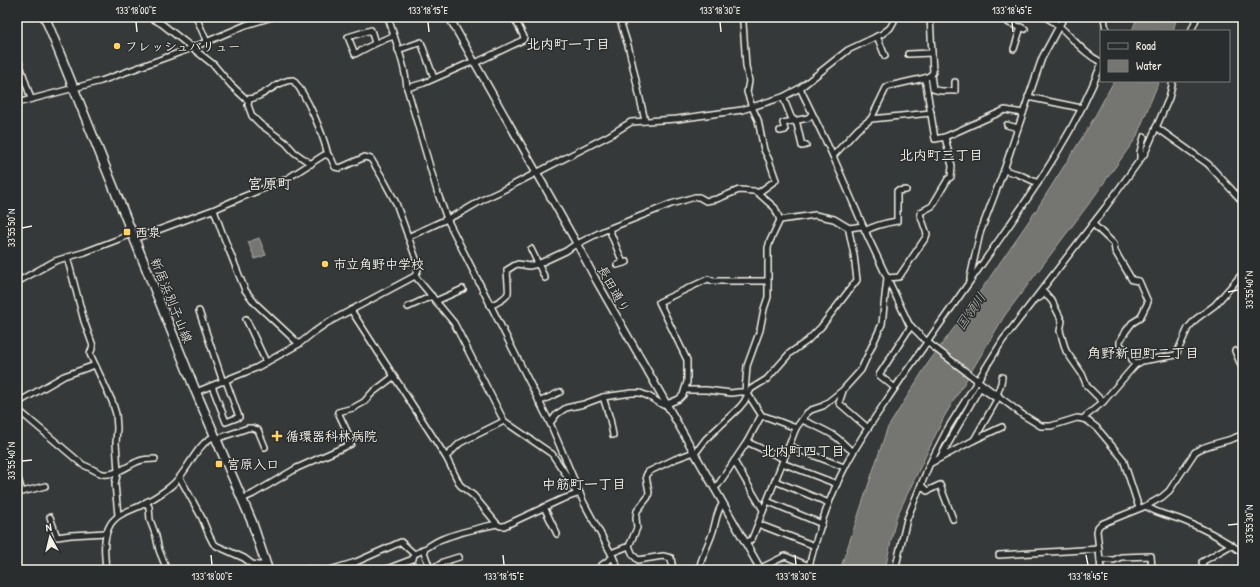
<svg xmlns="http://www.w3.org/2000/svg" width="1260" height="587" font-family="'Patrick Hand','Klee One',sans-serif">
  <rect width="100%" height="100%" fill="#363939"/>
  <filter id="ink" filterUnits="userSpaceOnUse"><feTurbulence type="fractalNoise" baseFrequency=".025" numOctaves="2"/><feDisplacementMap in="SourceGraphic" scale="8" xChannelSelector="R" yChannelSelector="G"/><feConvolveMatrix kernelMatrix="1 2 1 2 8 2 1 2 1" color-interpolation-filters="sRGB"/></filter>
  <g filter="url(#ink)">
    <g fill="#757572" stroke="#a8a7a1">
      <path d="M1137,17H1177L1173,31H1132Z"/>
      <path d="M1114,81H1159L1136,138L1088,205L1005,315L944,417L896,518L885,570H840L887,429L928,363L963,316L1035,212L1090,125Z"/>
      <path d="M259,238L266,255L255,259L248,242Z"/>
    </g>
    <g fill="none" stroke-linecap="round" stroke-linejoin="round">
      <defs>
        <g id="minor">
          <path d="M150,17L162,24L214,65L231,85L246,99C262,100 276,80 293,80C307,95 323,134 328,155"/>
          <path d="M196,17L207,42"/>
          <path d="M388,17C395,40 405,64 407,88L437,191L447,219L550,423L584,503L613,557L619,570"/>
          <path d="M619,17L629,49L645,121"/>
          <path d="M741,17L743,23L746,66L749,81L747,92L752,107L758,120L764,150L769,160L776,180L758,193"/>
          <path d="M1011,17L1009,23L1025,29"/>
          <path d="M1046,17C1051,20 1055,23 1059,26C1073,38 1084,54 1101,62"/>
          <path d="M1104,17L1106,31"/>
          <path d="M1191,31L1197,17"/>
          <path d="M877,36L885,56"/>
          <path d="M375,43L371,30L348,37L355,54C368,47 380,40 394,36"/>
          <path d="M1014,49L1021,27"/>
          <path d="M398,50L421,42L434,78"/>
          <path d="M908,54L932,53"/>
          <path d="M17,63L19,62L31,99"/>
          <path d="M475,63L523,40L524,37L514,17"/>
          <path d="M931,75L933,89C941,93 947,90 955,91V82"/>
          <path d="M925,78L931,75L933,72L930,17"/>
          <path d="M407,88L424,83L474,61"/>
          <path d="M800,88L833,156L867,235L909,324L927,342L1023,415L1041,426H1051L1077,418L1083,419L1086,416L1103,402L1135,365L1142,361L1176,355L1188,328L1196,319L1215,305L1243,273"/>
          <path d="M783,97L791,117L797,124L802,146L806,145"/>
          <path d="M1028,97L1081,108"/>
          <path d="M249,99L248,105L252,116L260,124L286,143L294,152L311,164"/>
          <path d="M17,103L101,81L192,48L246,25L272,17"/>
          <path d="M871,119L886,88L889,86L925,78L935,139L945,137L1005,110L1023,113"/>
          <path d="M1007,125L1018,128L1042,58L1064,17"/>
          <path d="M1156,127L1208,164L1243,202"/>
          <path d="M1018,128L1004,170L1018,174L1038,183"/>
          <path d="M780,131L785,130L783,123L808,118L812,114"/>
          <path d="M833,156L858,129L871,119L931,113"/>
          <path d="M1140,158V152L1144,137"/>
          <path d="M214,210L223,235L245,290L255,303L299,344"/>
          <path d="M1093,224L1114,244L1115,251L1132,280L1139,281L1148,302L1140,318L1132,323L1126,331L1120,341V345L1128,352L1135,365"/>
          <path d="M609,229L623,263"/>
          <path d="M865,231C875,225 885,223 897,221V191L906,190"/>
          <path d="M408,237L462,212L484,199L499,192L610,135L631,122L677,119L742,110L783,97L800,88L848,50L882,34L890,28L894,21V17"/>
          <path d="M134,239L215,209L240,198L285,180L324,155H328L331,158L335,167L340,168L365,157L371,159L382,177L396,203L419,267L415,276L454,323L504,421L552,454L569,479L577,494"/>
          <path d="M531,249L545,278"/>
          <path d="M67,257L73,279L84,321L93,346L90,354L112,401L116,414L117,428L116,443L118,471L115,484L118,515"/>
          <path d="M617,265L627,262"/>
          <path d="M970,278L980,233L1004,170"/>
          <path d="M17,282L55,261L85,252L132,234"/>
          <path d="M1039,298L1045,293L1052,301L1062,321L1060,331L1066,351L1082,374L1087,386L1103,402"/>
          <path d="M436,301L463,289"/>
          <path d="M490,306C496,303 506,299 508,293C509,291 507,274 507,270L515,265L518,264L529,266L538,264L566,251L573,246L603,231L671,204L695,197H699L706,201L717,199L739,190L754,191L758,193L775,208L780,220L815,215L834,219L849,228L863,226"/>
          <path d="M408,307L432,296"/>
          <path d="M351,310L446,457L460,485L474,496L497,524"/>
          <path d="M199,311L223,382"/>
          <path d="M246,319L266,362"/>
          <path d="M1235,351L1243,370"/>
          <path d="M212,386L226,422L239,417L226,381"/>
          <path d="M895,388L879,375L911,326"/>
          <path d="M685,390H706L731,393L739,392H745L748,394L762,416"/>
          <path d="M843,391L839,403L868,428"/>
          <path d="M196,392L256,368L299,344L314,332L327,323L415,276"/>
          <path d="M745,392L747,366L760,330L764,309L768,297V248L770,241L780,220"/>
          <path d="M997,395L1001,383L1002,377"/>
          <path d="M603,397L610,419L613,435"/>
          <path d="M539,402L560,392"/>
          <path d="M17,403L64,376L95,365"/>
          <path d="M17,409L83,465C90,467 96,472 103,474C116,476 128,465 139,461C144,459 149,459 155,459"/>
          <path d="M1083,419L1088,421L1097,428L1123,459L1139,508"/>
          <path d="M802,420C813,425 826,430 836,437C842,441 846,448 853,451"/>
          <path d="M550,423L557,414L566,408L584,404L603,397L632,393H640L648,396L663,405L667,404L679,399L683,395L687,382V360L659,302L708,279L713,281H768"/>
          <path d="M216,439L248,428H252L258,430L265,447"/>
          <path d="M974,440L1002,427"/>
          <path d="M747,442L784,459"/>
          <path d="M789,446L844,467"/>
          <path d="M446,457L460,443L504,421"/>
          <path d="M940,458L979,389L981,388L994,397"/>
          <path d="M734,461L763,510"/>
          <path d="M782,463L837,484"/>
          <path d="M931,463L974,440L999,396"/>
          <path d="M17,475L22,492L45,486"/>
          <path d="M180,478L202,518L209,535L213,543L217,546L244,558L252,564L257,565H266"/>
          <path d="M775,481L829,503"/>
          <path d="M921,485L927,491L940,485L953,519"/>
          <path d="M714,488L718,485L747,442L760,418L762,416L767,417L796,428"/>
          <path d="M242,499L253,494L297,468L351,444L352,442L338,412L353,408L364,402L372,393L393,377"/>
          <path d="M767,501L822,524"/>
          <path d="M146,502L149,507L150,520L156,536L159,550L167,570"/>
          <path d="M1146,506L1162,497L1169,491L1195,452C1209,442 1228,443 1243,434"/>
          <path d="M544,507L557,534"/>
          <path d="M50,517L57,537L71,535L106,533"/>
          <path d="M758,524L815,546"/>
          <path d="M746,543L752,539L796,428L807,413L811,410L823,406L843,390L861,370L882,324L887,278L899,277L926,237L927,234L920,214L921,212L932,206L948,179L951,177L952,166L945,137"/>
          <path d="M629,546L633,555L638,560L663,556L671,558L673,570"/>
          <path d="M423,549L430,569L441,564L443,562L459,557"/>
          <path d="M611,553L629,546L637,528L636,518L637,511L648,497L649,492L646,476L648,472L675,459L697,451L706,439L739,408L744,402L751,389L767,379L790,353L807,341L821,327L857,280L854,255L849,231V228"/>
          <path d="M999,555L1099,549"/>
          <path d="M1100,560H1114L1121,557L1151,556L1152,569"/>
          <path d="M761,568L785,556L809,566"/>
          <path d="M106,570C105,555 102,539 110,525C116,514 129,511 140,506C150,500 162,494 171,486C188,473 195,444 215,436"/>
          <path d="M303,570L310,569L315,570"/>
          <path d="M330,570L356,562L401,542L414,554C424,551 432,543 442,539C459,532 479,528 497,524L500,526H504L560,500L580,493"/>
          <path d="M384,570L413,559L414,554"/>
          <path d="M598,570L602,565L613,557"/>
          <path d="M699,570C701,557 708,546 712,534C716,523 716,512 723,503"/>
          <path d="M808,570C817,534 829,497 846,465C862,434 884,405 903,376C936,330 968,284 1001,237C1039,183 1077,127 1101,65"/>
          <path d="M895,570L907,519L930,463L948,428L1003,340L1105,208L1145,153L1169,98L1173,81"/>
          <path d="M1101,570L1097,531L1098,527L1101,524L1146,506C1157,514 1172,516 1184,521C1205,529 1225,540 1243,553"/>
          <path d="M1144,570H1152"/>
          <path d="M1204,570L1202,562C1212,557 1221,550 1232,545"/>
        </g>
        <path id="tertiary" d="M449,17L577,244L596,280L761,570"/>
        <path id="primary" d="M45,17L196,392L252,522L268,570"/>
      </defs>
      <use href="#minor" stroke="#f4f1e8" stroke-width="8"/>
      <use href="#tertiary" stroke="#f4f1e8" stroke-width="9"/>
      <use href="#primary" stroke="#f4f1e8" stroke-width="11"/>
      <use href="#minor" stroke="#2a2d2e" stroke-width="5"/>
      <use href="#tertiary" stroke="#2a2d2e" stroke-width="6"/>
      <use href="#primary" stroke="#2a2d2e" stroke-width="8"/>
    </g>
  </g>
  <path fill="none" stroke="#f4f1e8" stroke-width="1.5" d="M136,22L137,32M428,22L429,32M720,22L721,32M1012,22L1013,32M22,228L32,226M1228,292L1238,290M22,461L32,460M1228,525L1238,524M211,555L212,565M503,555L504,565M795,555L796,565M1086,555L1088,565"/>
  <g fill="#ffd166" stroke="#2a2d2e" stroke-width="1.5">
    <circle cx="117" cy="46" r="4"/>
    <rect x="123" y="228" width="8" height="8" rx="2"/>
    <circle cx="325" cy="264" r="4"/>
    <path d="M275 430h4v4h4v4h-4v4h-4v-4h-4v-4h4z"/>
    <rect x="215" y="460" width="8" height="8" rx="2"/>
  </g>
  <g text-anchor="middle" dominant-baseline="central" stroke-width="3" stroke-linejoin="round" paint-order="stroke">
    <g font-size="13" font-weight="bold" fill="#f4f1e8" stroke="#2a2d2e" text-anchor="start">
      <text x="125" y="46">フレッシュバリュー</text>
      <text x="135" y="232">西泉</text>
      <text x="333" y="264">市立角野中学校</text>
      <text x="286" y="436">循環器科林病院</text>
      <text x="227" y="464">宮原入口</text>
    </g>
    <g font-size="13" fill="#f4f1e8" stroke="#2a2d2e">
      <text transform="translate(614 289) rotate(61)">長田通り</text>
      <text transform="translate(172 300) rotate(68)">新居浜別子山線</text>
    </g>
    <g font-size="14" font-weight="bold" fill="#f4f1e8" stroke="#2a2d2e">
      <text x="568" y="43">北内町一丁目</text>
      <text x="941" y="154">北内町三丁目</text>
      <text x="1143" y="352">角野新田町二丁目</text>
      <text x="803" y="450">北内町四丁目</text>
      <text x="584" y="483">中筋町一丁目</text>
    </g>
    <g font-size="14" font-style="italic" fill="#b4b3ad" stroke="#2a2d2e">
      <text transform="translate(970 311) rotate(-55)">国領川</text>
    </g>
    <g font-size="15" font-weight="bold" fill="#f4f1e8" stroke="#2a2d2e">
      <text x="270" y="183">宮原町</text>
    </g>
  </g>
  <rect width="1260" height="587" fill="none" stroke="#2a2d2e" stroke-width="44"/>
  <rect x="1100" y="30" width="130" height="52" fill="#2a2d2e" stroke="#7b7b78"/>
  <rect x="1108" y="43" width="20" height="6" fill="#2a2d2e" stroke="#7b7b78"/>
  <text x="1136" y="50" font-size="12" fill="#f4f1e8">Road</text>
  <rect x="1108" y="60" width="20" height="12" fill="#757572" stroke="#7b7b78"/>
  <text x="1136" y="70" font-size="12" fill="#f4f1e8">Water</text>
  <g transform="translate(50 537) rotate(352)" stroke="#2a2d2e" stroke-width="3" paint-order="stroke">
  <path d="M0-3L7 15L0 10L-7 15Z" fill="#f4f1e8"/>
  <text y="-6" font-size="11" font-weight="bold" text-anchor="middle" fill="#f4f1e8">N</text>
  </g>
  <rect x="22" y="22" width="1216" height="543" fill="none" stroke="#f4f1e8" stroke-width="1.5"/>
  <g font-size="10" text-anchor="middle" fill="#f4f1e8">
    <text x="136" y="14">133°18'00"E</text>
    <text x="428" y="14">133°18'15"E</text>
    <text x="720" y="14">133°18'30"E</text>
    <text x="1012" y="14">133°18'45"E</text>
    <text transform="translate(11 228) rotate(-90)" y="4">33°55'50"N</text>
    <text transform="translate(1249 290) rotate(-90)" y="4">33°55'40"N</text>
    <text transform="translate(11 461) rotate(-90)" y="4">33°55'40"N</text>
    <text transform="translate(1249 524) rotate(-90)" y="4">33°55'30"N</text>
    <text x="212" y="580">133°18'00"E</text>
    <text x="504" y="580">133°18'15"E</text>
    <text x="796" y="580">133°18'30"E</text>
    <text x="1088" y="580">133°18'45"E</text>
  </g>
</svg>
